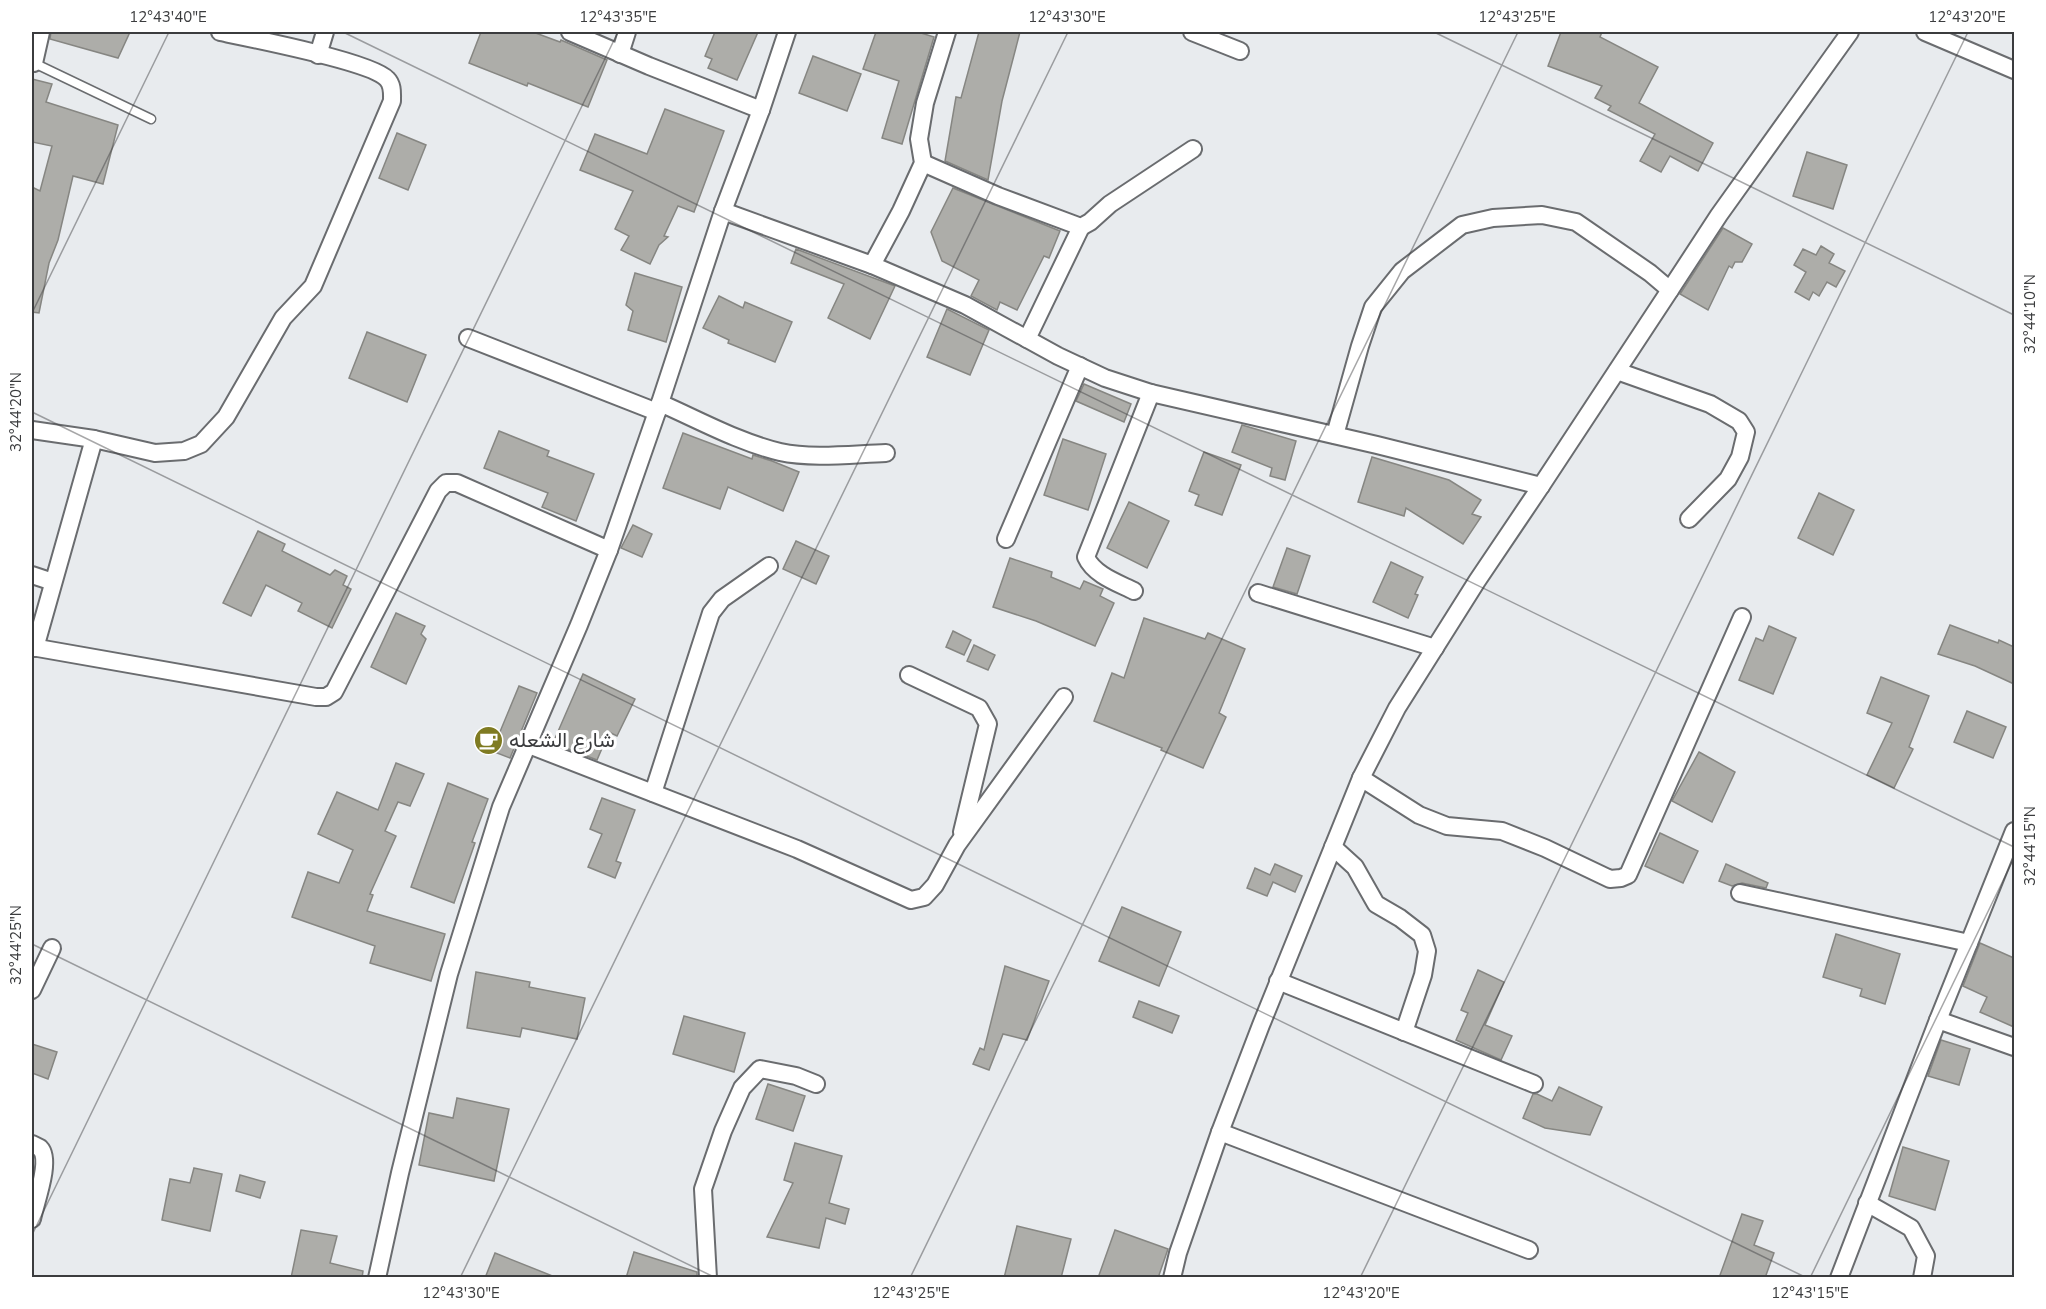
<svg xmlns="http://www.w3.org/2000/svg" width="2046" height="1309" font-family="'Nunito Sans',Vazirmatn,sans-serif">
  <rect width="100%" height="100%" fill="#e8ebee"/>
  <g fill="#adada9" stroke="#868682" stroke-width="1.5">
    <path d="M51,32H130L118,58L50,39Z"/>
    <path d="M481,32H533L560,42L561,40L607,60L588,107L528,83L527,86L469,63Z"/>
    <path d="M715,32H758L737,80L708,68L712,59L705,56Z"/>
    <path d="M876,32H918L934,37L902,144L882,138L899,81L863,69Z"/>
    <path d="M979,32H1020L1002,101L988,180L945,161L956,97L961,98Z"/>
    <path d="M1561,32H1602L1600,37L1658,67L1639,103L1713,143L1698,171L1670,156L1661,172L1640,161L1655,134L1608,110L1611,106L1595,98L1602,86L1548,66Z"/>
    <path d="M813,56L861,74L847,111L799,93Z"/>
    <path d="M32,79L52,84L46,102L118,125L103,184L73,176L58,240L49,263L39,313L32,312V187L40,191L52,146L32,142Z"/>
    <path d="M665,109L724,131L694,212L678,206L664,236L668,237L659,245L650,264L621,250L629,236L615,229L633,191L580,170L595,134L647,154Z"/>
    <path d="M397,133L426,145L408,190L379,178Z"/>
    <path d="M1807,152L1847,165L1833,209L1793,196Z"/>
    <path d="M953,188L1060,231L1049,258L1044,256L1017,310L1000,302L997,310L971,296L979,280L942,261L931,232Z"/>
    <path d="M1723,228L1752,244L1742,262H1735L1732,268L1729,266L1708,310L1680,294Z"/>
    <path d="M1821,246L1834,254L1829,263L1845,271L1836,287L1827,282L1819,296L1813,292L1809,300L1795,292L1806,272L1794,265L1803,249L1816,255Z"/>
    <path d="M796,249L895,286L870,339L828,318L844,284L791,263Z"/>
    <path d="M635,273L682,287L666,342L628,330L633,311L626,305Z"/>
    <path d="M719,296L743,308L745,302L792,322L775,362L728,343L729,340L703,328Z"/>
    <path d="M947,309L989,330L970,375L927,357Z"/>
    <path d="M367,332L426,355L407,402L349,378Z"/>
    <path d="M1084,384L1131,404L1124,422L1076,401Z"/>
    <path d="M1242,425L1296,441L1285,480L1270,476L1272,468L1232,452Z"/>
    <path d="M499,431L549,451L547,456L594,474L576,521L542,507L548,493L484,468Z"/>
    <path d="M683,433L752,459L753,455L772,461L799,472L783,511L728,487L720,509L663,488Z"/>
    <path d="M1063,439L1106,454L1088,510L1044,495Z"/>
    <path d="M1204,452L1241,465L1222,515L1195,505L1199,495L1189,491Z"/>
    <path d="M1372,457L1449,480L1481,500L1472,514L1481,517L1463,544L1406,508L1404,516L1358,502Z"/>
    <path d="M1819,493L1854,510L1833,555L1798,538Z"/>
    <path d="M1129,502L1169,521L1147,568L1107,548Z"/>
    <path d="M633,525L652,534L642,557L621,548Z"/>
    <path d="M258,531L285,544L282,551L330,575L335,570L347,576L343,585L351,589L332,628L298,611L302,603L266,585L251,616L223,603Z"/>
    <path d="M796,541L829,556L816,584L783,569Z"/>
    <path d="M1287,548L1310,556L1297,594L1273,587Z"/>
    <path d="M1010,558L1052,572L1051,577L1080,589L1084,581L1103,589L1100,596L1114,603L1095,646L1036,621L993,607Z"/>
    <path d="M1391,562L1423,577L1415,594L1418,595L1408,618L1373,602Z"/>
    <path d="M396,613L425,626L421,634L426,639L406,684L371,667Z"/>
    <path d="M1144,618L1205,639L1208,633L1245,649L1219,713L1226,717L1203,768L1161,750L1162,748L1094,721L1112,673L1124,678Z"/>
    <path d="M1950,625L1998,643L1999,640L2014,647V684L1975,666L1938,654Z"/>
    <path d="M1769,626L1796,638L1773,694L1739,680L1756,638L1763,641Z"/>
    <path d="M953,631L971,640L964,655L946,647Z"/>
    <path d="M974,645L995,655L988,670L967,661Z"/>
    <path d="M583,674L635,699L617,736L609,732L597,760L553,743Z"/>
    <path d="M1881,677L1929,696L1909,747L1913,749L1894,788L1867,775L1892,723L1867,713Z"/>
    <path d="M519,686L537,693L510,758L492,751Z"/>
    <path d="M1967,711L2006,727L1993,758L1954,742Z"/>
    <path d="M1699,752L1735,772L1712,822L1672,801Z"/>
    <path d="M396,763L424,774L410,806L398,802L385,831L396,836L370,894L373,895L367,911L445,934L431,981L370,963L375,946L292,917L308,872L339,883L353,850L318,834L337,792L378,810Z"/>
    <path d="M448,783L488,799L472,842L475,843L454,903L411,887Z"/>
    <path d="M602,798L635,810L616,861L621,863L615,878L588,867L602,834L590,829Z"/>
    <path d="M1660,833L1698,851L1683,883L1645,866Z"/>
    <path d="M1275,864L1302,876L1295,892L1273,882L1267,896L1247,888L1255,868L1270,875Z"/>
    <path d="M1726,864L1768,883L1766,888L1742,883L1732,886L1719,881Z"/>
    <path d="M1122,907L1181,932L1159,986L1099,961Z"/>
    <path d="M1836,934L1900,954L1885,1004L1860,996L1862,989L1823,977Z"/>
    <path d="M1980,943L2014,958V1027L1980,1012L1987,997L1963,986Z"/>
    <path d="M1005,966L1049,981L1027,1040L1003,1034L989,1070L973,1064L980,1048L984,1050Z"/>
    <path d="M1478,970L1504,982L1485,1025L1512,1036L1501,1060L1456,1040L1468,1013L1461,1010Z"/>
    <path d="M476,972L530,982L529,987L585,998L577,1039L522,1028L520,1037L467,1028Z"/>
    <path d="M1139,1001L1179,1016L1172,1033L1133,1017Z"/>
    <path d="M684,1016L745,1033L734,1072L673,1054Z"/>
    <path d="M1941,1040L1970,1049L1959,1085L1928,1076Z"/>
    <path d="M32,1044L57,1052L48,1079L32,1073Z"/>
    <path d="M768,1084L805,1096L793,1131L756,1119Z"/>
    <path d="M1559,1087L1602,1107L1590,1135L1545,1128L1523,1118L1533,1094H1537L1552,1101Z"/>
    <path d="M457,1098L509,1109L494,1181L419,1165L429,1113L453,1118Z"/>
    <path d="M795,1143L842,1156L829,1203L849,1209L845,1224L826,1218L819,1248L767,1237L793,1183L784,1180Z"/>
    <path d="M1903,1147L1949,1161L1935,1210L1889,1196Z"/>
    <path d="M194,1168L222,1174L210,1231L162,1220L170,1179L190,1183Z"/>
    <path d="M240,1175L265,1182L260,1198L236,1191Z"/>
    <path d="M1742,1214L1763,1221L1754,1245L1774,1253L1765,1278H1719Z"/>
    <path d="M1017,1226L1071,1239L1061,1278H1004Z"/>
    <path d="M301,1230L337,1236L330,1263L363,1271L362,1278H291Z"/>
    <path d="M1115,1230L1168,1249L1158,1278H1098Z"/>
    <path d="M634,1252L697,1272V1278H626Z"/>
    <path d="M495,1253L555,1277V1278H485Z"/>
  </g>
  <g fill="none" stroke-linecap="round" stroke-linejoin="round">
    <defs>
      <path id="service" d="M34,63L151,119"/>
      <g id="minor">
        <path d="M570,32L649,66L761,110"/>
        <path d="M1192,32L1240,51"/>
        <path d="M1925,32L2014,70"/>
        <path d="M620,54L627,32"/>
        <path d="M318,55L325,32"/>
        <path d="M32,62L34,63L41,32"/>
        <path d="M923,163L998,196L1081,227L1090,222L1110,204L1193,149"/>
        <path d="M723,211L872,265L965,305L1058,356L1105,378L1151,393L1377,445L1541,486"/>
        <path d="M872,265L901,211L923,163L919,139L925,103L947,32"/>
        <path d="M468,338L657,412"/>
        <path d="M1027,339L1081,227"/>
        <path d="M1617,371L1710,404L1739,421L1746,432L1740,457L1728,479L1689,519"/>
        <path d="M660,403C699,420 738,442 780,452C812,459 853,454 886,453"/>
        <path d="M32,430L94,439L155,453L184,451L201,444L226,417L283,318L313,286L392,101C392,93 393,85 387,79C372,62 249,38 220,32"/>
        <path d="M1335,435L1360,346L1373,307L1402,271L1462,225L1493,218L1542,215L1576,222L1650,273L1670,290"/>
        <path d="M1006,539L1080,366"/>
        <path d="M32,575L53,582"/>
        <path d="M1134,591C1118,583 1094,575 1086,557L1151,393"/>
        <path d="M1258,593L1435,648"/>
        <path d="M32,647L316,697H326L334,692L438,491L446,483H457L609,550"/>
        <path d="M35,648L94,439"/>
        <path d="M909,675L979,708L988,724L962,832"/>
        <path d="M529,745L797,849L911,900L924,897L935,885L957,845L1064,697"/>
        <path d="M1361,778L1419,815L1447,826L1502,831L1545,848L1610,879L1621,878L1628,875L1742,617"/>
        <path d="M653,793L711,613L722,599L769,566"/>
        <path d="M1333,847L1355,867L1376,904L1400,918L1422,935L1427,951L1423,975L1404,1032"/>
        <path d="M1740,893L1969,943"/>
        <path d="M1278,981L1534,1084"/>
        <path d="M32,990L52,948"/>
        <path d="M1938,1020L2014,1047"/>
        <path d="M1220,1132L1529,1250"/>
        <path d="M32,1144C32,1144 40,1148 40,1148C52,1160 35,1204 32,1219"/>
        <path d="M1867,1203L1911,1228L1926,1256L1922,1278"/>
        <path d="M377,1278L400,1173L449,974L501,807L579,625L609,550L657,412L723,211L761,110L787,32"/>
        <path d="M708,1278L703,1189L723,1131L742,1088L760,1069L796,1076L816,1084"/>
        <path d="M1172,1278L1178,1253L1220,1132L1261,1025L1361,778L1397,708L1477,581L1541,486L1670,290L1719,215L1850,32"/>
        <path d="M1839,1278L1938,1020L2014,831"/>
      </g>
    </defs>
    <use href="#service" stroke="#6a6c6f" stroke-width="11"/>
    <use href="#minor" stroke="#6a6c6f" stroke-width="20"/>
    <use href="#service" stroke="#fff" stroke-width="8"/>
    <use href="#minor" stroke="#fff" stroke-width="16"/>
  </g>
  <path fill="none" stroke="#3b3c3e" stroke-width="1.5" stroke-opacity="0.45" d="M343,32L2014,847M1434,32L2014,315M32,313L169,32M32,412L1807,1278M32,944L716,1278M32,1235L618,32M460,1278L1068,32M910,1278L1518,32M1360,1278L1968,32M1810,1278L2014,858"/>
  <defs>
    <symbol id="cafe-disc" viewBox="-11 -11 22 22"><circle r="9.5" fill="#7f7b22" stroke="#fff"/><path d="M-5.5-4.5H6V0H3Q3 3.5 0 3.5H-2.5Q-5.5 3.5-5.5 0ZM3-3.2v2h1.7v-2ZM-6 4.5H4V6H-6Z" fill="#fff"/></symbol>
  </defs>
  <g fill-rule="evenodd">
    <use href="#cafe-disc" x="472" y="724" width="33" height="33"/>
  </g>
  <g text-anchor="middle" dominant-baseline="central" stroke-width="6" stroke-linejoin="round" paint-order="stroke">
    <g font-size="21" fill="#3b3c3e" stroke="#fff" text-anchor="start">
      <text x="509" y="740">شارع الشعله</text>
    </g>
  </g>
  <rect width="2046" height="1309" fill="none" stroke="#ffffff" stroke-width="66"/>
  <rect x="33" y="33" width="1980" height="1243" fill="none" stroke="#3b3c3e" stroke-width="2"/>
  <g font-size="15" text-anchor="middle" fill="#3b3c3e">
    <text x="168" y="22">12°43'40"E</text>
    <text x="618" y="22">12°43'35"E</text>
    <text x="1067" y="22">12°43'30"E</text>
    <text x="1517" y="22">12°43'25"E</text>
    <text x="1967" y="22">12°43'20"E</text>
    <text transform="translate(2030 314) rotate(-90)" y="5">32°44'10"N</text>
    <text transform="translate(16 412) rotate(-90)" y="5">32°44'20"N</text>
    <text transform="translate(2030 846) rotate(-90)" y="5">32°44'15"N</text>
    <text transform="translate(16 945) rotate(-90)" y="5">32°44'25"N</text>
    <text x="461" y="1298">12°43'30"E</text>
    <text x="911" y="1298">12°43'25"E</text>
    <text x="1361" y="1298">12°43'20"E</text>
    <text x="1810" y="1298">12°43'15"E</text>
  </g>
</svg>
